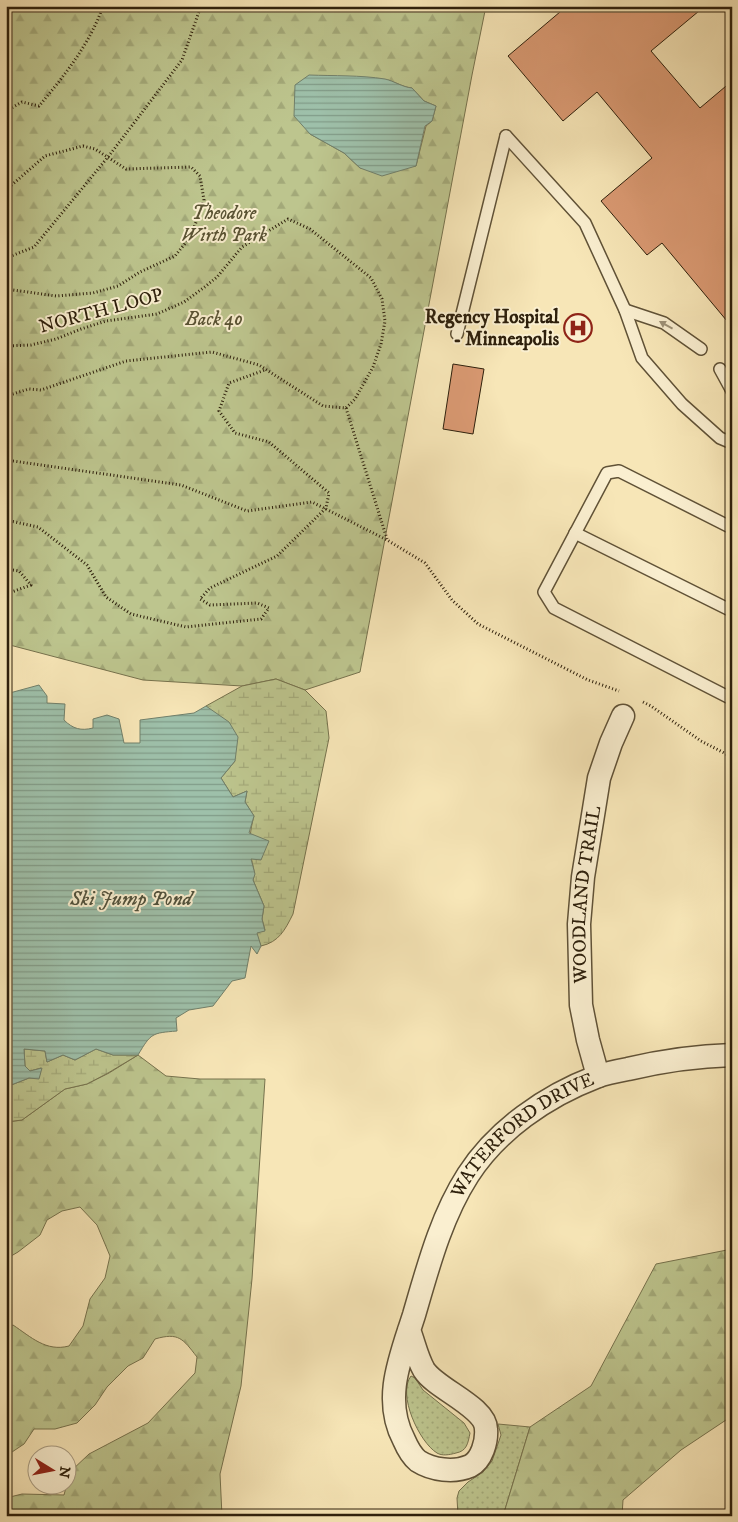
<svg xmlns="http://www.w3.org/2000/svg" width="738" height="1522" font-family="'IM FELL DW Pica',serif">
  <defs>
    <pattern id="green-dots" width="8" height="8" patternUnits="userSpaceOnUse" patternTransform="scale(1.25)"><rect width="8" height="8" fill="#bdc58e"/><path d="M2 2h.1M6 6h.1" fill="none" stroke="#a3a979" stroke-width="1.8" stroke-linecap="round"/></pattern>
    <pattern id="forest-firs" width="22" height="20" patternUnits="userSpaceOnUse" patternTransform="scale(1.25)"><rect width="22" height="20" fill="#bdc58e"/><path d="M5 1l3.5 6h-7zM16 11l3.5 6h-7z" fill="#a3a979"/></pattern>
    <pattern id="wetland-marsh" width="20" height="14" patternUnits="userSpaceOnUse" patternTransform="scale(1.25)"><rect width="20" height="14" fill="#bdc58e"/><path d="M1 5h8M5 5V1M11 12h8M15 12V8" fill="none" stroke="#a3a979"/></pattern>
    <pattern id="water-rules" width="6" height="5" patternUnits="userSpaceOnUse" patternTransform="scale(1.25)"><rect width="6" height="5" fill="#9ec0aa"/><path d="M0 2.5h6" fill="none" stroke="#819c89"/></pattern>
  </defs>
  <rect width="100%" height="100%" fill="#f7e6b7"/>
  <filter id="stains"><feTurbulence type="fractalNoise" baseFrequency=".004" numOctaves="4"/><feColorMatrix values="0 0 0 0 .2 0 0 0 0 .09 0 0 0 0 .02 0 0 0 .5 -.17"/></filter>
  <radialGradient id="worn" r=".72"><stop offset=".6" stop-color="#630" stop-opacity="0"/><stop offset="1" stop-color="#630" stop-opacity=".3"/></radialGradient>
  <g fill="url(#green-dots)" stroke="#76724d">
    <path d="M411,1376L415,1378L423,1390L464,1423L470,1433C468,1443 467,1451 456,1453C449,1455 442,1456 437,1453C419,1442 397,1394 411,1376Z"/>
    <path d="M498,1424L530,1427L503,1516H458L457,1498L459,1491L468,1482L483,1472L492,1461L501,1435Z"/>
  </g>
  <g fill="url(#forest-firs)" stroke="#76724d" fill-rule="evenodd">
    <path d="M6,6H486L472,75L360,672L305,690L276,679L242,686L143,680L6,644ZM388,80L406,87L412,88L424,101L436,106L432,121L426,126L416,166L360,168L344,153L310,134Z"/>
    <path d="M138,1055L166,1076L200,1079H265L252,1279L241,1386L220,1474L222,1516H6V1498L22,1494L64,1495L70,1472L89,1454L148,1423L195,1373L197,1357C183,1339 179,1332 155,1339L143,1358L128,1366L107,1387L95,1405L77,1423L55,1429H34L24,1444L6,1456V1328L13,1325C31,1337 46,1352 69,1346L83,1326L90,1299L105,1278L110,1256L97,1225L80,1207L62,1211L47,1220L40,1235L18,1252L6,1259V1122L22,1120L65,1089L87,1084L109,1073Z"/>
    <path d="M732,1249V1416L681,1450L623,1500L622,1516H503L530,1427L591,1386L656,1264Z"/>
  </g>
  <g fill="url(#wetland-marsh)" stroke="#76724d">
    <path d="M276,679L305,690L326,711L329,738L293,914C285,930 279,942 261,946L256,933L265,930L262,919L264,906L253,880C256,871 252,865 251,856C249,842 250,830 254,816L245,802L247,791L233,797L221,778L235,761L206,706L242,686Z"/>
    <path d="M24,1049L45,1051L47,1062L63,1055L75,1060L96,1049L113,1055H138L108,1073L87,1084L65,1089L22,1120L6,1122V1087L29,1078H39L41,1068L30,1071L25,1066Z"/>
  </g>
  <g fill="url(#water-rules)" stroke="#71806b">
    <path d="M309,75C334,76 360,75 385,79C394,81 402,87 412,88L424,101L436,106L432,121L425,126L416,166L382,176L360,168L344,153L310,134L294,116L295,85Z"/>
    <path d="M39,685L47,696V703L65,704L64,720C73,729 81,731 93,728V719L107,715L119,719L124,743H140V720L194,713L206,706L229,722L238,737L235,761L221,778L233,797L247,791L245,802L254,816L249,833L269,841L261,860L251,859L255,874L253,880L264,906L262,919L265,931L257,933L261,946L257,954L251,946L245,978L232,981L213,1006L189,1010L176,1018L177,1031C152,1033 151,1033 138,1055H113L96,1049L75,1060L63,1055L47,1062L45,1051L24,1049L25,1066L30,1071L42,1068L39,1079L29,1078L6,1087V694Z"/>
  </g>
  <g fill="#d99972" stroke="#2e200c">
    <path d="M567,6H705L651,51L700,108L732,81V327L662,243L647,255L601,201L652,158L597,92L563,121L508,56Z"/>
    <path d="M453,364L484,369L473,434L443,429Z"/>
  </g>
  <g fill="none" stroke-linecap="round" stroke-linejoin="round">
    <defs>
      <g id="lane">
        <path d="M506,136L585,223L625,310L642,358L682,404L720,438L732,443"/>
        <path d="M625,310L664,323L701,349"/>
        <path d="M457,334L506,136"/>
        <path d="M720,369L732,391"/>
        <path d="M732,528L619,471L607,473L544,592L554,608L732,699"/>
        <path d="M575,533L732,611"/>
      </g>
      <g id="street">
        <path id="s1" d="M598,1076L588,1040L581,1005L579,924L583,877L599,778L611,743L623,716"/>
        <path id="s2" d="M409,1330C414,1343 417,1358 424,1370C436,1389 486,1407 486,1429C487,1441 482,1460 470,1466C454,1473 432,1470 418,1461C412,1456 407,1447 404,1440C382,1399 401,1356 414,1315C428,1267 441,1217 468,1175C497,1130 546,1096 596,1077C606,1073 617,1071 628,1069C662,1061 697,1056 732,1055"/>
      </g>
    </defs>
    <use href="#lane" stroke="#605237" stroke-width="14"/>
    <use href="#street" stroke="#605237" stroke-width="25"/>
    <g stroke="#2e200c" stroke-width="3" stroke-dasharray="1 2.5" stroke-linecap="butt">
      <path d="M6,11L11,6"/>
      <path d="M6,111L22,102L39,106C64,76 90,44 103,6"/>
      <path d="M6,190L45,156L83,146L95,149L126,169L191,167L200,176L204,200L191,236L175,256L140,272L118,286L93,293L56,296L6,289"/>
      <path d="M6,258L34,247L108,157L182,60L201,6"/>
      <path d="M6,346L31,345L56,339L81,329L106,321L157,314L184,302L206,286L217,277L242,247L288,219L310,229L371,278L382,299L385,321L381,344L373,367L355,399L346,408L323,406L259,365L212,352L126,361L41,390L29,389L6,396"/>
      <path d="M346,408L387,539"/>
      <path d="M6,460L181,485L247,511L312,502L387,540L425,563L452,600L478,624L588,680L619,691"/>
      <path d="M6,520L38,527L87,565L106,597L131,614L186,627L261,619L269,608L257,603L210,605L200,599L210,588L277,556L326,508L329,493L269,442L235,433L219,411L229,383L265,370"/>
      <path d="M6,569L19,571L31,585L6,594"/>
      <path d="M643,702L651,706L701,741L732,757"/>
    </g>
    <use href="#lane" stroke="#faefd0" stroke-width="11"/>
    <use href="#street" stroke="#faefd0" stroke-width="22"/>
  </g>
  <defs><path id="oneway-solid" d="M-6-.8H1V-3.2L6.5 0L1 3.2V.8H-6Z" transform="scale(1.25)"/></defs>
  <use fill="#9e9278" href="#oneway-solid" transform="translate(666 325) rotate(-151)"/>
  <defs>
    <symbol id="hospital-ring" viewBox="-11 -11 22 22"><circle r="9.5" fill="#faefd0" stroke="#8f2418" stroke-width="1.5"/><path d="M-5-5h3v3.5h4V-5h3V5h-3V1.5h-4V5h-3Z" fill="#8f2418"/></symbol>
  </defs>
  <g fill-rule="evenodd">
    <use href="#hospital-ring" x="562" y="312" width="32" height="32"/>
  </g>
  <g text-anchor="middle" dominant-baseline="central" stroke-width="4" stroke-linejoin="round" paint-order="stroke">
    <g font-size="19" font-style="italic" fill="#595233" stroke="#faefd0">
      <text x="224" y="213">Theodore<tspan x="224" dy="22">Wirth Park</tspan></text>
      <text x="214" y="319">Back 40</text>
    </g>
    <g font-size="19" fill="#2e200c" stroke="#faefd0">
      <text transform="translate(101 311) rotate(-15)">NORTH LOOP</text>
      <text stroke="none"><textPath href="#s1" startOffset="184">WOODLAND TRAIL</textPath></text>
      <text stroke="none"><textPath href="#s2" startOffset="600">WATERFORD DRIVE</textPath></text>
    </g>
    <g font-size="19" font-weight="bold" fill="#2e200c" stroke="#faefd0" text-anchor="end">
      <text x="559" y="317">Regency Hospital<tspan x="559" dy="22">- Minneapolis</tspan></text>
    </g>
    <g font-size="20" font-style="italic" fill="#50503b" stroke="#faefd0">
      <text x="131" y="899">Ski Jump Pond</text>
    </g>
  </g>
  <rect width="738" height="1522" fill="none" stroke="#f7e6b7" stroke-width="25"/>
  <rect x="8" y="8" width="723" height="1507" fill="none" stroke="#2e200c" stroke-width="2.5"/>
  <rect x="12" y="12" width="713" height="1497" fill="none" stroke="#2e200c"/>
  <g transform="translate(52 1470) rotate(100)"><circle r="24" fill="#faefd0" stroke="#a89c82"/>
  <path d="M0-4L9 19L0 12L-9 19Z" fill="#8f2418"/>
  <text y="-8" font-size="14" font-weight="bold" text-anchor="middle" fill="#2e200c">N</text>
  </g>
  <rect width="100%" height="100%" filter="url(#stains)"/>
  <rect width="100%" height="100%" fill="url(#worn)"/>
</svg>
